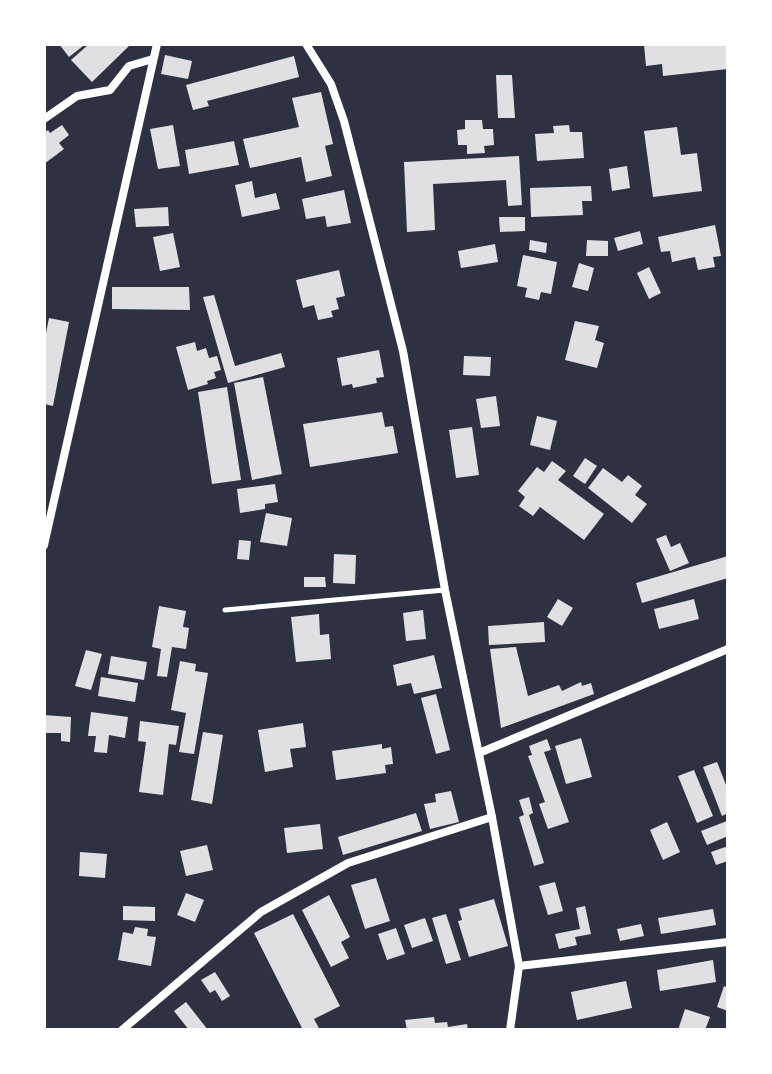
<svg xmlns="http://www.w3.org/2000/svg" width="772" height="1074" font-family="'Open Sans',sans-serif">
  <rect width="100%" height="100%" fill="#2d3142"/>
  <g fill="#e0e0e3">
    <path d="M59,44H82L83,46L69,57Z"/>
    <path d="M89,44H127L129,46L92,82L71,60Z"/>
    <path d="M728,44V69L663,76L662,64L646,66L644,45Z"/>
    <path d="M165,55L192,61L188,79L161,74Z"/>
    <path d="M294,56L299,77L207,101L209,106L193,110L186,85Z"/>
    <path d="M496,75H512L515,118H498Z"/>
    <path d="M321,92L333,144L325,146L332,176L306,182L301,157L250,168L243,139L299,127L292,98Z"/>
    <path d="M465,120H482L483,129H493L494,145L484,146L485,153L467,154V145H458L457,130L465,129Z"/>
    <path d="M62,125L69,135L59,143L64,149L44,164V133L48,130L50,133Z"/>
    <path d="M173,125L180,166L158,169L150,129Z"/>
    <path d="M569,125L570,132H582L584,158L537,161L535,134L554,133L553,126Z"/>
    <path d="M677,127L681,155L697,153L702,191L653,197L644,131Z"/>
    <path d="M234,141L239,165L189,174L185,150Z"/>
    <path d="M519,156L522,205L508,206L506,180L433,184L435,230L407,232L404,162Z"/>
    <path d="M627,166L630,188L612,191L609,169Z"/>
    <path d="M252,181L255,198L276,193L280,209L242,217L235,185Z"/>
    <path d="M591,186L592,201H582L583,215L531,217L530,188Z"/>
    <path d="M344,190L351,223L327,227L325,216L306,219L302,199Z"/>
    <path d="M168,207L169,226L136,227L134,209Z"/>
    <path d="M499,217H525V231L500,232Z"/>
    <path d="M715,225L721,256L713,257L715,267L698,270L695,257L672,262L670,251L661,252L658,237Z"/>
    <path d="M640,231L643,244L618,251L614,238Z"/>
    <path d="M173,233L180,267L160,271L153,237Z"/>
    <path d="M530,240L547,243L546,253L529,250Z"/>
    <path d="M587,240L608,241V256H586Z"/>
    <path d="M495,244L498,262L461,268L458,251Z"/>
    <path d="M523,255L557,262L551,294L541,292L539,300L525,297L527,288L517,286Z"/>
    <path d="M579,263L594,268L588,291L572,287Z"/>
    <path d="M649,267L661,293L649,299L637,273Z"/>
    <path d="M339,270L345,296L336,298L339,309L331,311L333,317L318,320L314,305L303,308L296,280Z"/>
    <path d="M112,287H189L190,310L112,309Z"/>
    <path d="M214,295L235,366L281,353L285,367L228,383L203,297Z"/>
    <path d="M49,318L69,322L53,406L44,404V343Z"/>
    <path d="M575,321L599,326L595,340L604,343L597,368L565,360Z"/>
    <path d="M195,342L197,351L206,348L209,358L217,356L221,370L214,372L216,378L207,381L208,384L188,390L176,347Z"/>
    <path d="M379,350L384,377L376,378L377,383L353,388L352,384L342,386L337,358Z"/>
    <path d="M464,356L491,357L490,376L463,375Z"/>
    <path d="M263,377L282,474L252,480L234,383Z"/>
    <path d="M227,387L241,480L212,484L198,392Z"/>
    <path d="M496,396L500,426L481,428L476,399Z"/>
    <path d="M382,412L385,427L393,426L398,453L310,467L303,424Z"/>
    <path d="M537,416L557,421L550,450L530,445Z"/>
    <path d="M472,427L479,475L456,478L449,430Z"/>
    <path d="M585,458L597,466L585,484L573,476Z"/>
    <path d="M552,461L566,471L558,480L604,514L584,540L540,507L533,516L519,506L525,497L518,491L537,467L544,472Z"/>
    <path d="M603,468L622,482L628,475L642,486L635,495L647,504L632,523L588,488Z"/>
    <path d="M275,484L278,502L265,504V509L240,513L237,489Z"/>
    <path d="M266,513L292,518L287,546L260,542Z"/>
    <path d="M666,535L671,547L680,543L689,563L670,571L656,539Z"/>
    <path d="M239,540L251,541L249,560L237,559Z"/>
    <path d="M334,554L356,555L355,584L333,583Z"/>
    <path d="M728,556V578L642,603L636,583Z"/>
    <path d="M304,577H325L326,587H304Z"/>
    <path d="M558,599L573,608L562,626L547,617Z"/>
    <path d="M694,599L699,619L659,629L654,609Z"/>
    <path d="M159,606L186,611L183,627L189,628L186,649L172,647L167,677L157,676L161,649L152,647Z"/>
    <path d="M423,610L426,639L406,641L403,613Z"/>
    <path d="M319,614L320,635L329,634L331,659L296,662L291,617Z"/>
    <path d="M544,622L545,642L489,645L488,626Z"/>
    <path d="M516,647L528,696L559,685L562,691L581,682L582,686L591,683L594,694L501,728L490,649Z"/>
    <path d="M86,650L102,654L91,690L75,686Z"/>
    <path d="M434,655L442,688L414,694L411,683L397,686L393,665Z"/>
    <path d="M111,656L147,662L144,680L108,674Z"/>
    <path d="M180,661L196,664L195,671L208,673L194,754L179,752L186,713L171,710Z"/>
    <path d="M101,677L138,683L135,702L98,696Z"/>
    <path d="M436,694L450,750L436,754L421,698Z"/>
    <path d="M91,712L128,717L125,738L109,735L107,753L94,752L96,736H88Z"/>
    <path d="M44,715L71,717L70,742L61,741V733H44Z"/>
    <path d="M140,721L179,726L176,745L169,744L163,795L139,792L146,742L138,741Z"/>
    <path d="M303,723L306,747L290,749L293,767L265,772L258,730Z"/>
    <path d="M203,732L223,735L212,804L191,800Z"/>
    <path d="M581,738L592,777L566,784L555,746Z"/>
    <path d="M547,739L551,750L544,752L569,822L548,829L539,804L545,802L528,756L532,755L529,746Z"/>
    <path d="M382,744V749L391,747L393,764L385,765L386,773L336,780L332,751Z"/>
    <path d="M717,762L728,790V813L722,816L703,767Z"/>
    <path d="M694,770L713,816L697,823L678,776Z"/>
    <path d="M451,791L459,822L430,829L424,804L436,802L435,794Z"/>
    <path d="M529,797L533,813L529,815L544,863L534,866L519,817L524,815L519,800Z"/>
    <path d="M416,813L422,831L343,855L338,837Z"/>
    <path d="M727,821L728,836L707,845L701,831Z"/>
    <path d="M667,822L680,852L663,860L650,830Z"/>
    <path d="M320,824L323,849L287,853L284,828Z"/>
    <path d="M207,845L213,870L186,876L180,851Z"/>
    <path d="M728,846V861L716,865L711,852Z"/>
    <path d="M80,852L107,854L105,878L79,876Z"/>
    <path d="M376,878L390,921L365,929L351,885Z"/>
    <path d="M555,882L563,911L548,915L539,886Z"/>
    <path d="M186,893L204,900L195,922L177,915Z"/>
    <path d="M329,895L350,937L341,942L349,958L331,967L302,910Z"/>
    <path d="M494,899L508,946L469,957L458,921L462,920L459,909Z"/>
    <path d="M123,906L155,907V921L123,920Z"/>
    <path d="M585,906L591,934L575,937L577,945L559,949L555,934L580,929L576,908Z"/>
    <path d="M713,909L716,925L661,934L658,918Z"/>
    <path d="M293,914L340,1006L314,1019L320,1030H303L254,933Z"/>
    <path d="M446,914L461,960L446,964L432,918Z"/>
    <path d="M425,918L433,941L412,948L404,925Z"/>
    <path d="M641,924L644,936L620,941L617,929Z"/>
    <path d="M135,927L148,929L147,936L156,937L151,966L118,960L123,932L133,934Z"/>
    <path d="M396,928L405,954L387,960L378,934Z"/>
    <path d="M713,960L716,982L660,991L657,970Z"/>
    <path d="M215,972L230,996L222,1001L215,990L210,993L201,980Z"/>
    <path d="M626,981L632,1008L577,1020L571,992Z"/>
    <path d="M724,986L728,988V1011L717,1007Z"/>
    <path d="M186,1002L208,1030H189L174,1011Z"/>
    <path d="M685,1009L710,1017L705,1030H678Z"/>
    <path d="M434,1017L435,1023L447,1022L448,1027L467,1024L468,1030H407L405,1020Z"/>
  </g>
  <g fill="none" stroke-linecap="round" stroke-linejoin="round">
    <path stroke="#fff" stroke-width="5" d="M225,610L445,590"/>
    <g stroke="#fff" stroke-width="8">
      <path d="M306,44L331,84L344,121L403,351L445,590L492,817L519,966L510,1030"/>
      <path d="M44,119L77,96L110,90L129,66L153,59"/>
      <path d="M44,545L157,44"/>
      <path d="M479,753L728,649"/>
      <path d="M519,966L728,942"/>
      <path d="M122,1030L261,912L348,863L492,817"/>
    </g>
  </g>
  <rect width="772" height="1074" fill="none" stroke="#ffffff" stroke-width="92"/>
</svg>
